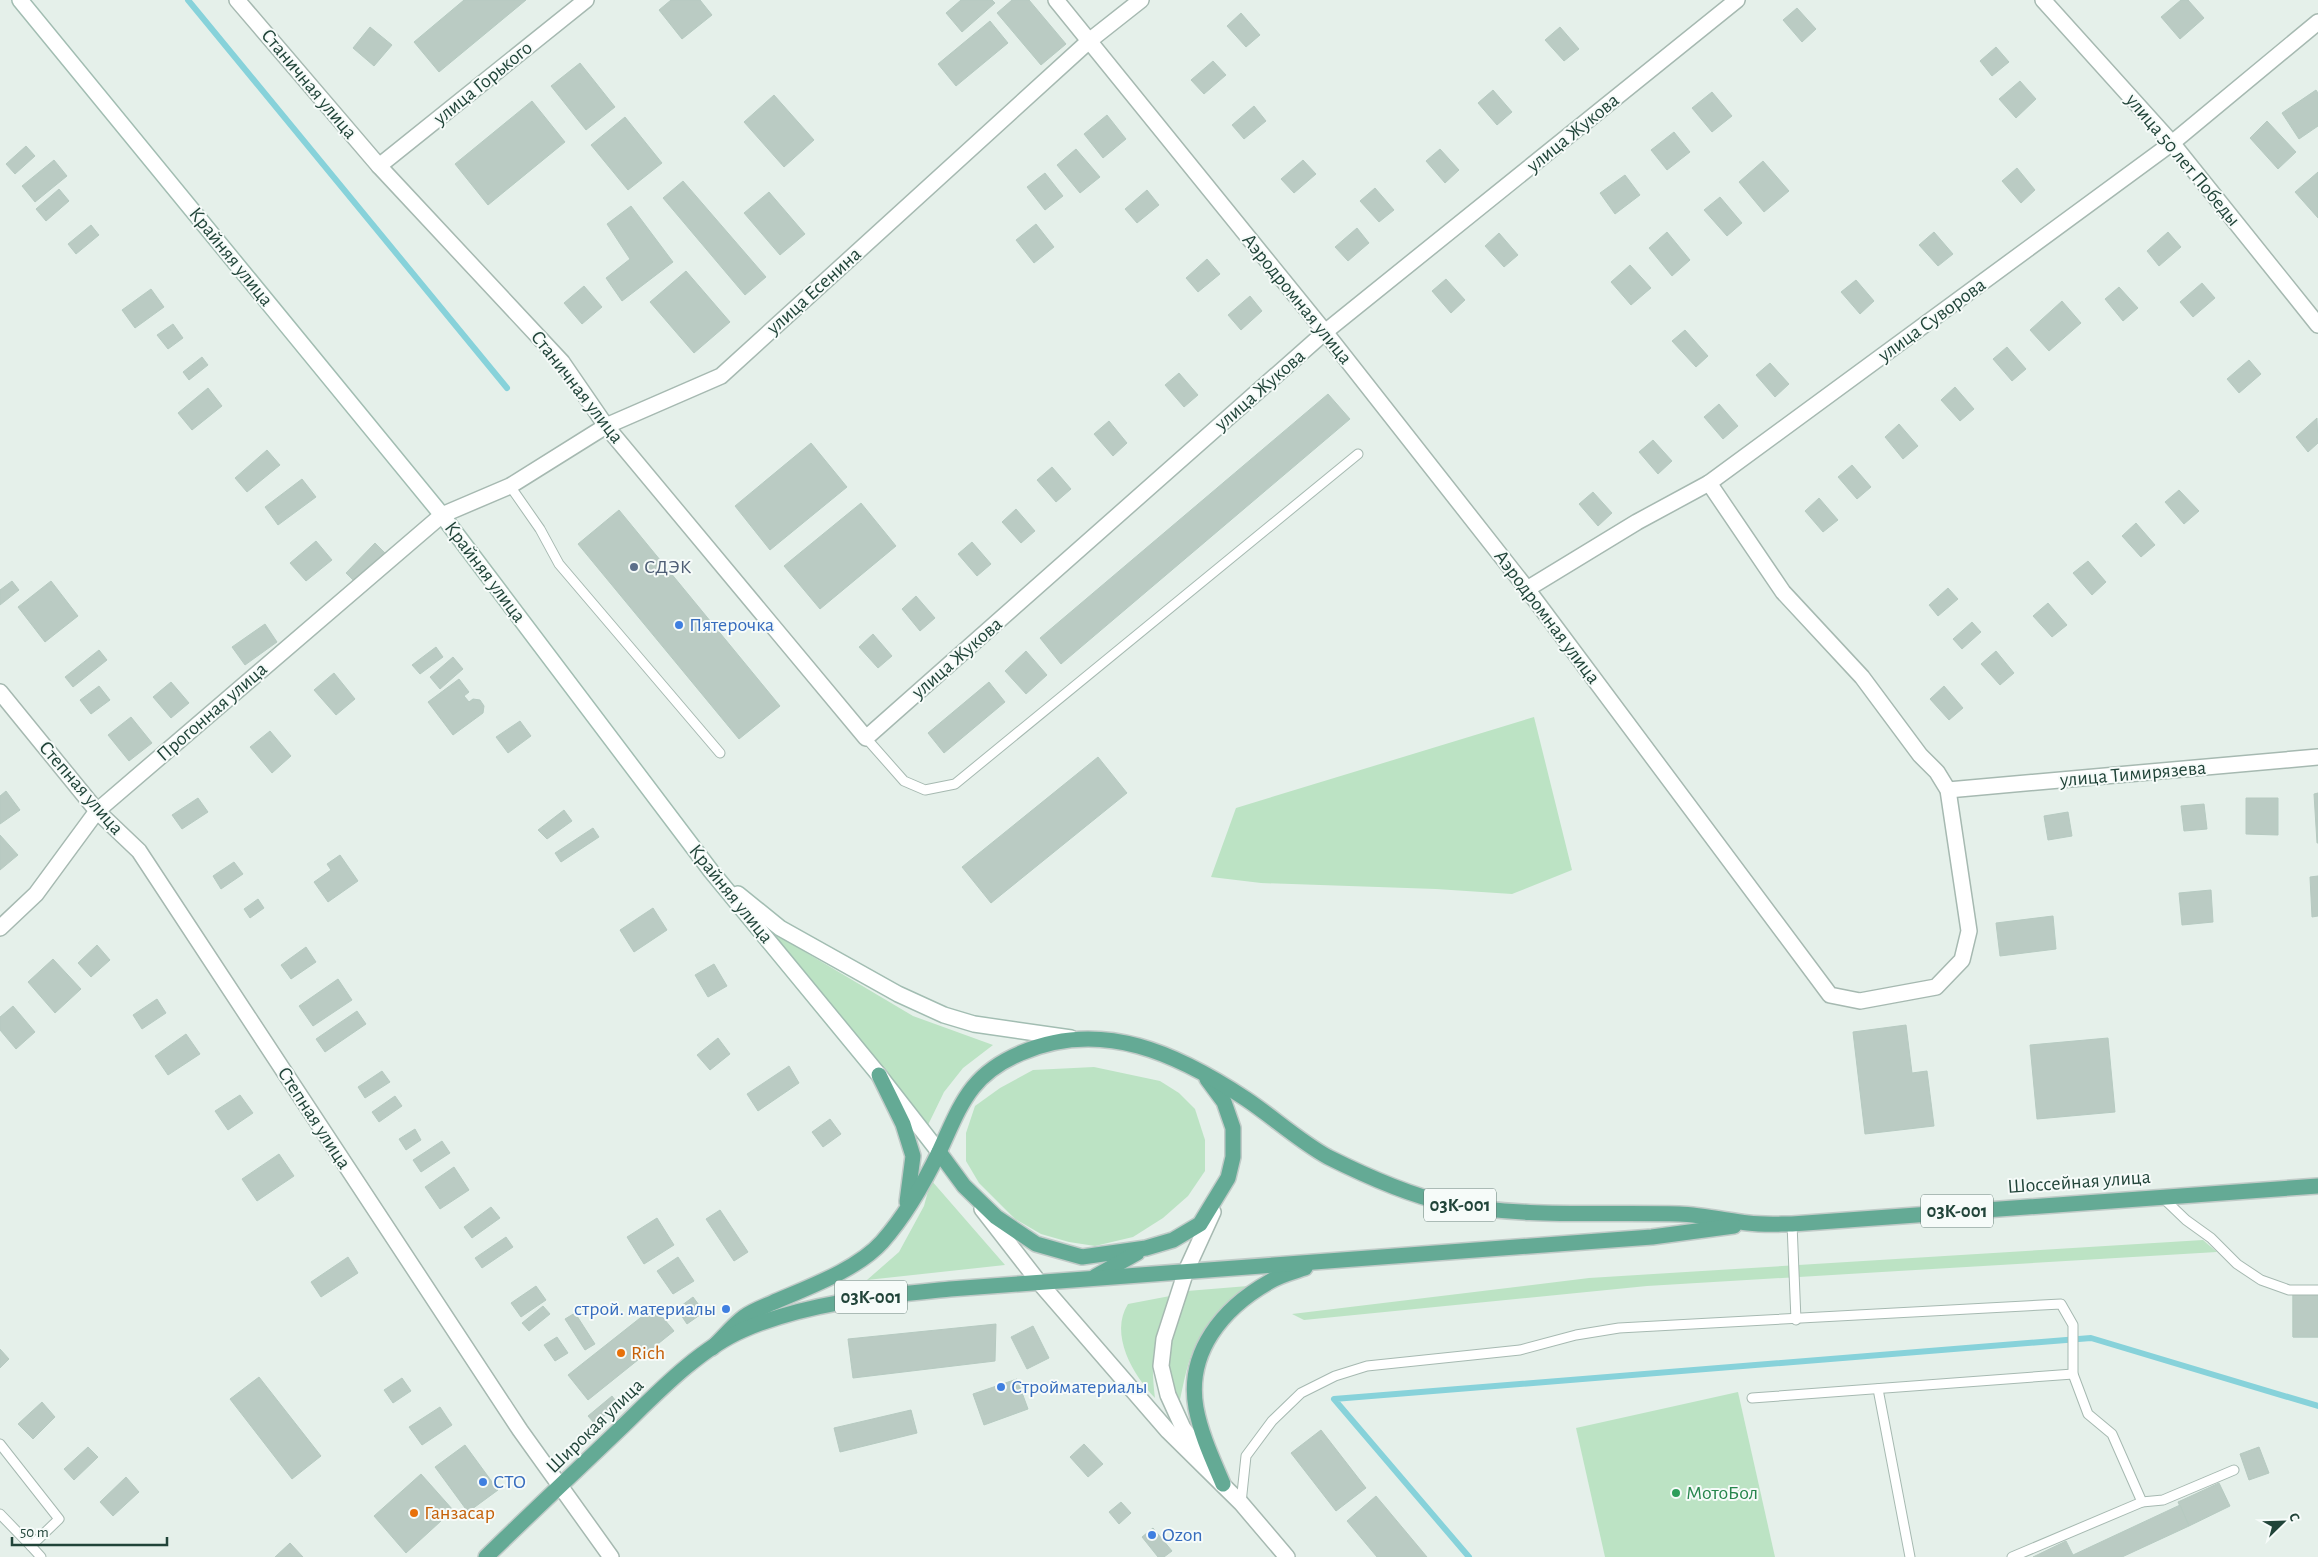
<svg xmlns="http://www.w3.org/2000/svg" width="2318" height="1557" font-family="'Alegreya Sans',sans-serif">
  <rect width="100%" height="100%" fill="#e5f0ea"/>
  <g fill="#bce3c4">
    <path d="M1534,717L1572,870L1512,894L1436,889L1261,883L1211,877L1236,808Z"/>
    <path d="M768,930L913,1016L993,1045L963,1068L944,1092L928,1125Z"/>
    <path d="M1094,1067L1160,1081L1179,1093L1195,1109L1205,1140V1171L1188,1196L1163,1218L1133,1237L1095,1246L1069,1242L1041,1234L1015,1219L979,1183L966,1161V1133L975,1106L1000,1088L1033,1070Z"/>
    <path d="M931,1180L1005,1265L867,1280L899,1252L924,1206Z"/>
    <path d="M2203,1240L2217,1252L1647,1286L1304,1320L1292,1314L1589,1278Z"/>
    <path d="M1248,1286C1230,1302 1210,1318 1198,1340C1187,1360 1184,1383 1179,1404C1175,1396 1171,1387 1169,1378C1162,1348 1177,1318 1187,1291Z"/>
    <path d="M1170,1296C1154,1335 1150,1356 1155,1398C1133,1375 1109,1334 1128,1304Z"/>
    <path d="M1738,1392L1775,1557H1605L1576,1428Z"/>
  </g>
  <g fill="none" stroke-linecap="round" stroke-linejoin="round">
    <g stroke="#87d2da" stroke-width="6">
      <path d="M188,0L507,388"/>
      <path d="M1469,1557L1334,1399L2091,1338L2318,1406"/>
    </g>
  </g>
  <g fill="#bacbc3" stroke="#b6cac1">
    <path d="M464,0H526L439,72L414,42Z"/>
    <path d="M671,0H700L712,15L682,39L659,10Z"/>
    <path d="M961,0H992L995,3L962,32L946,13Z"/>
    <path d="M1012,0H1029L1066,44L1041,65L997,13Z"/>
    <path d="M2181,0H2188L2204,18L2180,39L2161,17Z"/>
    <path d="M1797,8L1816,29L1802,42L1783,20Z"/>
    <path d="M1241,13L1260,35L1246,47L1227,26Z"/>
    <path d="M990,21L1008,43L956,86L938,64Z"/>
    <path d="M370,27L392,45L374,66L353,48Z"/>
    <path d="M1560,27L1579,49L1564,61L1545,40Z"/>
    <path d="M1996,47L2009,62L1992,76L1980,61Z"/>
    <path d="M1213,61L1226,75L1204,94L1191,80Z"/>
    <path d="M580,63L615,107L586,130L551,86Z"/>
    <path d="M2020,81L2036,99L2016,118L1999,99Z"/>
    <path d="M1493,90L1512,112L1497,125L1478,103Z"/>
    <path d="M2316,90L2318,93V126L2299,139L2282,113Z"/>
    <path d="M1712,92L1732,116L1712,132L1692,108Z"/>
    <path d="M774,95L814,140L784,167L744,122Z"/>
    <path d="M532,101L565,142L488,205L455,164Z"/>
    <path d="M1254,106L1266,121L1244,139L1232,125Z"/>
    <path d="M1107,115L1126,139L1103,158L1084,134Z"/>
    <path d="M625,117L662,163L628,190L591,145Z"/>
    <path d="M2267,121L2296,152L2278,169L2250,138Z"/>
    <path d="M1674,132L1690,152L1667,170L1651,150Z"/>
    <path d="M26,146L35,156L15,174L6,164Z"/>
    <path d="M1076,149L1100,177L1080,193L1057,165Z"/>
    <path d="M1440,149L1459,170L1445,183L1426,161Z"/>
    <path d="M54,160L67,176L35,202L22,186Z"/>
    <path d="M1303,160L1316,174L1294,193L1281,179Z"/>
    <path d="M1763,161L1789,191L1764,212L1739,182Z"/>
    <path d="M2017,168L2035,190L2021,203L2002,181Z"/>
    <path d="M2318,172V218L2295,192Z"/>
    <path d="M1045,173L1063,196L1045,210L1027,187Z"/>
    <path d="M1625,175L1640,195L1615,214L1600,193Z"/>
    <path d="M683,181L766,277L745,295L663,198Z"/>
    <path d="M1375,188L1394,210L1379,222L1360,201Z"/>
    <path d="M59,189L69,201L46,221L36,209Z"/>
    <path d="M1147,190L1159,205L1137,223L1125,209Z"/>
    <path d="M769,192L805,234L780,255L744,213Z"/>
    <path d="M1720,197L1742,223L1727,236L1704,210Z"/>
    <path d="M631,206L673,262L622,301L606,278L630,259L607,224Z"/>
    <path d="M1036,224L1054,247L1034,263L1016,240Z"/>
    <path d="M91,225L99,235L76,254L68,244Z"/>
    <path d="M1357,228L1369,243L1348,261L1335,247Z"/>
    <path d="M1667,232L1690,260L1672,276L1649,248Z"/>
    <path d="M1934,232L1953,254L1938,266L1919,245Z"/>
    <path d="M2168,232L2181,247L2159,266L2147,251Z"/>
    <path d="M1499,233L1518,255L1504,267L1485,246Z"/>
    <path d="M1207,259L1220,274L1198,292L1186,278Z"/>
    <path d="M1630,265L1651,288L1631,305L1611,282Z"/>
    <path d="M686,271L730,322L694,353L650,302Z"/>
    <path d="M1446,279L1465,300L1451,313L1432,291Z"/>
    <path d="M1856,280L1874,301L1860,314L1841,292Z"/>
    <path d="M2202,283L2215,298L2193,317L2180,302Z"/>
    <path d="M584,286L602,307L582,324L564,303Z"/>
    <path d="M2119,287L2138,308L2123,321L2105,299Z"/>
    <path d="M151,289L164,307L135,328L122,310Z"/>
    <path d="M1250,296L1262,311L1241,330L1228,315Z"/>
    <path d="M2062,301L2081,323L2049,351L2030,330Z"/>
    <path d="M173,324L183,338L168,349L157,335Z"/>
    <path d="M1685,330L1708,356L1696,367L1672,341Z"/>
    <path d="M2007,347L2026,369L2012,381L1993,359Z"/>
    <path d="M202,357L208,365L189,380L183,372Z"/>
    <path d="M2249,360L2261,374L2239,393L2227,379Z"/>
    <path d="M1770,363L1789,384L1775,397L1756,375Z"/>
    <path d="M1179,373L1198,395L1184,407L1165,385Z"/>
    <path d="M1955,387L1974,409L1960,421L1941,400Z"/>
    <path d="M208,388L222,406L192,430L178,413Z"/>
    <path d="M1328,394L1350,419L1061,664L1040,638Z"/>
    <path d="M1719,404L1738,426L1723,439L1704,417Z"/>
    <path d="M2317,418L2318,443L2308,452L2296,437Z"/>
    <path d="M1109,421L1127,443L1113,456L1094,434Z"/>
    <path d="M1899,424L1918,446L1903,459L1885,437Z"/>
    <path d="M1653,440L1672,461L1658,474L1639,452Z"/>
    <path d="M811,443L847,487L770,550L735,506Z"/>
    <path d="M267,450L280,465L247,492L235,478Z"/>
    <path d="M1852,465L1871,487L1857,499L1838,477Z"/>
    <path d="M1052,467L1071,489L1056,502L1037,480Z"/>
    <path d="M302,479L316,497L278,525L265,507Z"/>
    <path d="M2179,490L2199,511L2184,524L2165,502Z"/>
    <path d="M1593,492L1612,513L1598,526L1579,504Z"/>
    <path d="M1819,498L1838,520L1823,532L1805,511Z"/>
    <path d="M861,503L896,546L820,609L784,566Z"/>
    <path d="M1016,509L1035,531L1021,543L1002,522Z"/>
    <path d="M619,510L780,706L739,739L578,544Z"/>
    <path d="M2136,523L2155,545L2141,557L2122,536Z"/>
    <path d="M316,541L332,560L306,581L290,563Z"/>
    <path d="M972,542L991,564L977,576L958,554Z"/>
    <path d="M375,543L389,557L360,587L346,573Z"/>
    <path d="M2088,561L2106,582L2092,595L2073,573Z"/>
    <path d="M12,581L19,590L0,605V590Z"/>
    <path d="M51,581L78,616L45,642L18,607Z"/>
    <path d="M1948,588L1958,599L1938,616L1929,605Z"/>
    <path d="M916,596L935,618L920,631L902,609Z"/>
    <path d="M2048,603L2067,625L2052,637L2033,616Z"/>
    <path d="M1972,622L1981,632L1962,649L1953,639Z"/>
    <path d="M265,624L277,642L245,665L232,647Z"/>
    <path d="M873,634L892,656L878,668L859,647Z"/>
    <path d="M436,647L443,657L420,674L412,665Z"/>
    <path d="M99,650L107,660L73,687L65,677Z"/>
    <path d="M1026,651L1047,675L1026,694L1005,671Z"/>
    <path d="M1996,651L2014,673L2000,685L1981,664Z"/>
    <path d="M453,657L463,669L440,689L430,677Z"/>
    <path d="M334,673L355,699L336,715L314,690Z"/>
    <path d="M459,679L469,692L464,696L469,702L473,699L480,700L484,706L483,713L453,735L428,702Z"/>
    <path d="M171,682L189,703L171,718L153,697Z"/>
    <path d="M989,682L1005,702L944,753L928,733Z"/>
    <path d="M99,686L110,700L91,714L80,700Z"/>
    <path d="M1944,686L1963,708L1949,720L1930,699Z"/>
    <path d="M131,717L152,743L129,761L108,735Z"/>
    <path d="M520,721L531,736L508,753L496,737Z"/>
    <path d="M270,731L291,756L272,773L250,747Z"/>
    <path d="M1098,757L1127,793L991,903L962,867Z"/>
    <path d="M6,791L20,810L0,824V796Z"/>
    <path d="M2318,793V843H2317L2314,794Z"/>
    <path d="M198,798L208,812L182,829L172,815Z"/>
    <path d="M2246,798H2278V835L2246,834Z"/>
    <path d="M2204,804L2207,829L2184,831L2181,806Z"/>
    <path d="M564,810L572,821L547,839L538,830Z"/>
    <path d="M2068,812L2072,836L2048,840L2044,816Z"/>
    <path d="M593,828L599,837L561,862L555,853Z"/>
    <path d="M0,835L18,855L0,870Z"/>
    <path d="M340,855L358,881L328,902L314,882L331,870L327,864Z"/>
    <path d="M234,862L243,874L221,889L213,876Z"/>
    <path d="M2318,876V916L2312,917L2310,877Z"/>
    <path d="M2211,890L2213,922L2182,925L2179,893Z"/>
    <path d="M258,899L264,908L250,918L244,909Z"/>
    <path d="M653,908L667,930L634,952L620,930Z"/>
    <path d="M2053,916L2056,949L2000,956L1996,923Z"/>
    <path d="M97,945L110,960L91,977L78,963Z"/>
    <path d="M306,947L316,962L291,979L281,965Z"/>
    <path d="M53,959L81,989L55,1013L28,982Z"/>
    <path d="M714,964L727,986L708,997L695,975Z"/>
    <path d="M338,979L352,1000L313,1026L299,1006Z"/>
    <path d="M157,999L166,1013L142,1029L133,1015Z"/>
    <path d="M13,1006L35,1032L16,1049L0,1030V1017Z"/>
    <path d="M357,1011L366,1024L325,1052L316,1039Z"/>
    <path d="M1906,1025L1912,1073L1927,1071L1934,1126L1865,1134L1853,1032Z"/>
    <path d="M186,1034L200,1054L168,1075L155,1056Z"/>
    <path d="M718,1038L730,1054L710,1070L697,1055Z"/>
    <path d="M2108,1038L2115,1112L2037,1119L2030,1045Z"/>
    <path d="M789,1066L799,1083L758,1111L747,1094Z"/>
    <path d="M382,1071L390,1082L365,1098L358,1087Z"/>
    <path d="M240,1095L253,1113L228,1130L215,1111Z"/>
    <path d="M395,1096L402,1106L379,1122L372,1112Z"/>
    <path d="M830,1119L841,1134L823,1147L812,1132Z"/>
    <path d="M415,1129L421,1140L406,1150L399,1139Z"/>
    <path d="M442,1141L450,1153L421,1172L413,1160Z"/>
    <path d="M279,1154L294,1176L257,1201L242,1179Z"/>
    <path d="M454,1167L469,1190L440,1209L425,1187Z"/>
    <path d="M491,1207L500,1218L472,1238L464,1227Z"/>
    <path d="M720,1210L748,1252L734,1261L706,1219Z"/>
    <path d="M657,1218L674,1245L644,1264L627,1237Z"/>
    <path d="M506,1237L513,1247L482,1268L475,1258Z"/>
    <path d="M348,1257L358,1273L321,1297L311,1282Z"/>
    <path d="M678,1257L694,1281L673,1294L657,1271Z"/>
    <path d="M536,1286L546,1300L521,1317L511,1303Z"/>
    <path d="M2293,1293L2318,1294V1337H2293Z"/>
    <path d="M2293,1293L2318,1294V1337H2293Z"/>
    <path d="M693,1297L704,1312L687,1324L677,1309Z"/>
    <path d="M543,1306L550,1314L529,1331L522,1323Z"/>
    <path d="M654,1307L674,1331L588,1400L568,1375Z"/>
    <path d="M575,1313L595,1344L585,1350L565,1319Z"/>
    <path d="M996,1324L995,1361L853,1378L848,1339Z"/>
    <path d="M1033,1326L1049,1358L1027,1369L1011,1337Z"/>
    <path d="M557,1337L568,1353L555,1361L544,1345Z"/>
    <path d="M0,1349L9,1359L0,1368Z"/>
    <path d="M259,1377L321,1456L292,1479L230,1399Z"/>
    <path d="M402,1378L411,1391L393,1403L384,1390Z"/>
    <path d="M1017,1379L1028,1409L984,1425L973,1394Z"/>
    <path d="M612,1396L618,1404L595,1424L588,1416Z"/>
    <path d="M42,1402L55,1417L33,1439L18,1424Z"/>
    <path d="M440,1407L452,1425L422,1445L409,1427Z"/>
    <path d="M911,1410L917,1433L840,1452L834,1428Z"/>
    <path d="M1321,1430L1366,1488L1336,1511L1291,1453Z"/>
    <path d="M1084,1444L1103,1464L1088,1477L1070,1457Z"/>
    <path d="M465,1445L498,1490L468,1512L435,1467Z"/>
    <path d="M88,1447L98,1457L74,1480L64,1469Z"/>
    <path d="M2259,1447L2269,1473L2249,1480L2240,1454Z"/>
    <path d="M421,1474L453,1510L406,1553L374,1516Z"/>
    <path d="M126,1477L139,1492L113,1516L100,1502Z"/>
    <path d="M2219,1483L2230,1506L2189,1526L2178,1502Z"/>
    <path d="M1376,1496L1427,1557H1377L1347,1521Z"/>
    <path d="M1121,1502L1131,1513L1119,1524L1109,1512Z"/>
    <path d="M2180,1505L2189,1526L2122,1557H2074L2073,1555Z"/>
    <path d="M1153,1528L1172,1551L1164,1557H1158L1142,1537Z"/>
    <path d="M2066,1541L2074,1557H2033Z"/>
    <path d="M290,1543L303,1557H275Z"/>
  </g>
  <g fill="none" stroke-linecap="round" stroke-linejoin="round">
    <defs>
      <g id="service">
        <path d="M510,486L540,529L559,564L720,753"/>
        <path d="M866,738L904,781L925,790L955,784L1358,454"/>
        <path d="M2162,1197L2186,1220L2211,1238L2237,1264L2261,1280L2289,1290H2318"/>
        <path d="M1792,1224L1796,1320"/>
        <path d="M1878,1389L1910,1557"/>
        <path d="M1752,1398L2073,1374"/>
        <path d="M0,1444L59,1519L31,1546L41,1557"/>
        <path d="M1241,1503L1246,1456L1272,1421L1301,1393L1335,1376L1367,1366L1520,1350L1576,1335L1619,1328L2061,1304L2073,1325V1374L2088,1414L2112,1434L2142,1502L2163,1500L2234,1470"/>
        <path d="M0,1514L31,1546"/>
        <path d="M2012,1557L2142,1502"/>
      </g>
      <g id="minor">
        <path d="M237,0L379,166L562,362L606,426L866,738L1325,332L1737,0"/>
        <path d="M1056,0L1325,332L1527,589L1830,995L1860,1001L1936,987L1962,960L1969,931L1948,790L1937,772L1920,755L1862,677L1783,592L1709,483"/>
        <path d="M2043,0L2172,143L2318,325"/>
        <path d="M379,166L586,0"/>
        <path d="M1527,589L1637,522L1709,483L2172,143L2318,22"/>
        <path d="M0,692L97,811L139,851L520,1430L611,1557"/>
        <path d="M1948,790L2318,757"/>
        <path d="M0,928L36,894L97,811L442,515L510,486L606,426L721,376L1089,41L1141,0"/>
      </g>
      <g id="tertiary">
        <path d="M982,1209L1038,1281L1168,1431L1241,1503L1287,1557"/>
        <path d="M1202,1454L1183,1428L1168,1395L1161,1366L1164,1339L1186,1271L1213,1212"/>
      </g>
      <g id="secondary">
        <path d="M20,0L442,515L711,871L879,1075L939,1152"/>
        <path d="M738,894L780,928L898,994L944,1015L974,1024L1071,1038"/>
      </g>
      <g id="primary">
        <path d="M879,1075L903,1124L913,1156L907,1202"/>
        <path d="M939,1152L964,1186L996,1217L1036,1244L1082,1257L1146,1248L1173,1240L1200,1224L1228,1178L1233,1157V1128L1224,1102L1207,1079"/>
        <path d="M1096,1276L1137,1253"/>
        <path d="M712,1348C723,1338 732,1326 744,1317C752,1311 763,1307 772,1303C806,1288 857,1270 882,1242C905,1216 924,1183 939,1152C961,1105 969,1075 1021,1053C1102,1018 1178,1054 1246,1099C1273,1117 1299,1141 1328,1157C1362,1174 1409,1195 1446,1203C1522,1218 1602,1212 1679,1214C1702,1215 1725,1220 1748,1223C1763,1225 1778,1224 1792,1224L2318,1186"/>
        <path d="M1223,1484C1213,1460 1201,1435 1196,1408C1186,1352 1223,1308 1269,1282C1280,1275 1293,1272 1305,1268"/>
        <path d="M486,1557C531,1513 577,1470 623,1426C657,1393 699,1349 743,1330C808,1302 880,1296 950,1289L1652,1237L1734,1226"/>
      </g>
    </defs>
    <use href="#service" stroke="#a6b9b1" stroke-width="11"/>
    <use href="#minor" stroke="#a6b9b1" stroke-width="18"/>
    <use href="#tertiary" stroke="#a6b9b1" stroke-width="18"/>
    <use href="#secondary" stroke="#a2bdb2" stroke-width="18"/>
    <use href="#primary" stroke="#c1cbc8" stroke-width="18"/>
    <use href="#service" stroke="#fff" stroke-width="9"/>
    <use href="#minor" stroke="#fff" stroke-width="15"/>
    <use href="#tertiary" stroke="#fff" stroke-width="15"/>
    <use href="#secondary" stroke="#fff" stroke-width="15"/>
    <use href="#primary" stroke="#64aa95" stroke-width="15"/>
  </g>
  <circle fill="#5c6f8a" stroke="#f6fbf9" stroke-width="2" cx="634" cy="567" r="5"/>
  <g fill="#3f7fe0" stroke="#f6fbf9" stroke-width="2">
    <circle cx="679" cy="625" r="5"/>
    <circle cx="726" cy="1309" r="5"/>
    <circle cx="1001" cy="1387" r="5"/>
    <circle cx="483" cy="1482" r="5"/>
    <circle cx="1152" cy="1535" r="5"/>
  </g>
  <g fill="#e8710a" stroke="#f6fbf9" stroke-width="2">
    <circle cx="621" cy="1353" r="5"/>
    <circle cx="414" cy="1513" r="5"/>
  </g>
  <circle fill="#2e9e5b" stroke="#f6fbf9" stroke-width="2" cx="1676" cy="1493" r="5"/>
  <g text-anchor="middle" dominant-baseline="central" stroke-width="4" stroke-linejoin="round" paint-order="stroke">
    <g fill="#f6fbf9" stroke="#617b73" stroke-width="1">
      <rect x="1424" y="1188.5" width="72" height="33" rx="4"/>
      <rect x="1921" y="1194.5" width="72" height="33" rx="4"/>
      <rect x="835" y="1280.5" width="72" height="33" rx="4"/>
    </g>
    <g font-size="19" font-weight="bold" fill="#214439">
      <text x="1460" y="1205">03К-001</text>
      <text x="1957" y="1211">03К-001</text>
      <text x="871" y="1297">03К-001</text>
    </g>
    <g font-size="20" fill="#214439" stroke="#f6fbf9">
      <text transform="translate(483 83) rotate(-39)">улица Горького</text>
      <text transform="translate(309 84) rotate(50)">Станичная улица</text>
      <text transform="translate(1573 133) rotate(-39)">улица Жукова</text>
      <text transform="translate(2183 160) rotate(50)">улица 50 лет Победы</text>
      <text transform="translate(231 257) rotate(51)">Крайняя улица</text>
      <text transform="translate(814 291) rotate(-42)">улица Есенина</text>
      <text transform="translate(1297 299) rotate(51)">Аэродромная улица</text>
      <text transform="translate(1932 320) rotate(-36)">улица Суворова</text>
      <text transform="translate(577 387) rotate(52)">Станичная улица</text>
      <text transform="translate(1260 390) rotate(-41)">улица Жукова</text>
      <text transform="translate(485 572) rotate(53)">Крайняя улица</text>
      <text transform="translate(1547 617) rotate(53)">Аэродромная улица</text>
      <text transform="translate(957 658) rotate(-41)">улица Жукова</text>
      <text transform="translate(212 712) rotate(-41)">Прогонная улица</text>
      <text transform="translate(2133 774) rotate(-5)">улица Тимирязева</text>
      <text transform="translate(81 788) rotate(49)">Степная улица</text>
      <text transform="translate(731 894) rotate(51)">Крайняя улица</text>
      <text transform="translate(314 1118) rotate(57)">Степная улица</text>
      <text transform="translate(2079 1182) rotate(-4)">Шоссейная улица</text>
      <text transform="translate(595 1426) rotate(-44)">Широкая улица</text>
    </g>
    <g font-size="20" fill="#4e5e75" stroke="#f6fbf9" text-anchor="start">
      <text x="644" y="567">СДЭК</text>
    </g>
    <g font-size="20" fill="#366cbe" stroke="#f6fbf9" text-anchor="start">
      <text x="689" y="625">Пятерочка</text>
      <text x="716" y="1309" text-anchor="end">строй. материалы</text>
      <text x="1011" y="1387">Стройматериалы</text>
      <text x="493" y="1482">СТО</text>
      <text x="1162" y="1535">Ozon</text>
    </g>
    <g font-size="20" fill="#c56008" stroke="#f6fbf9" text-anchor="start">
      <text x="631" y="1353">Rich</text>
      <text x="424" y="1513">Ганзасар</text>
    </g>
    <g font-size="20" fill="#27864d" stroke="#f6fbf9" text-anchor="start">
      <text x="1686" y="1493">МотоБол</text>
    </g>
  </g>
  <g transform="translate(2283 1522) rotate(67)" stroke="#f6fbf9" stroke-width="4" paint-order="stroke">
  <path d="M0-4L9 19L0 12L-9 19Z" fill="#214439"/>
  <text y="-8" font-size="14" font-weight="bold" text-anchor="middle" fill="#214439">С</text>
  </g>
  <path d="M12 1537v8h155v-8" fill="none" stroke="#214439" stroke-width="2.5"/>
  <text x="20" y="1537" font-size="15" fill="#214439" stroke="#f6fbf9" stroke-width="4" paint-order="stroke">50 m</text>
</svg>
